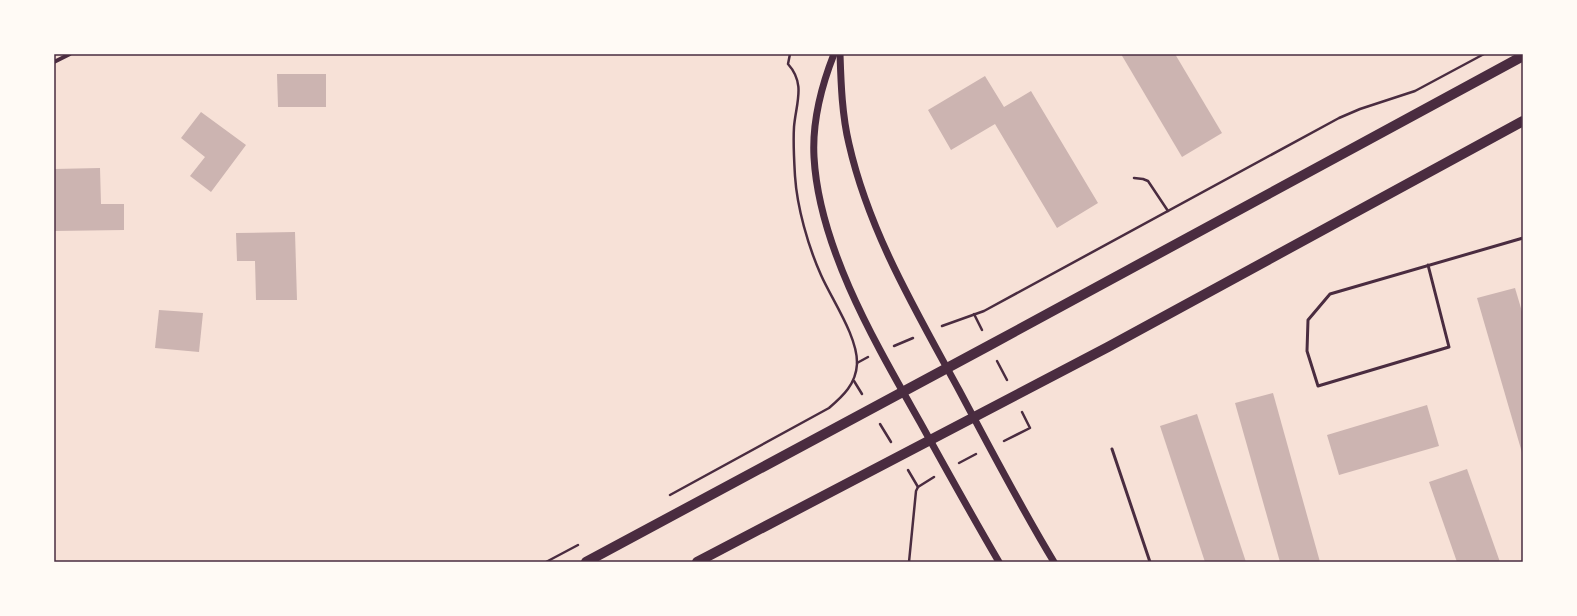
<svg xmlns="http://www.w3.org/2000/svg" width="1577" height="616" font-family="Inter,sans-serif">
  <rect width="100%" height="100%" fill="#f7e1d7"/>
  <g fill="#ccb4b1">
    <path d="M1121,54H1175L1222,133L1182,157Z"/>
    <path d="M277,74H326V107H278Z"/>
    <path d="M985,76L1004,107L1031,91L1098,203L1057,228L995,124L951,150L928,110Z"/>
    <path d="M201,112L246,145L211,192L190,176L205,157L181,138Z"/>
    <path d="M100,168L101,204H124V230L54,231V169Z"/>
    <path d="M295,232L297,300H256L255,261H237L236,233Z"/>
    <path d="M1515,288L1523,315V456L1477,298Z"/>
    <path d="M159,310L203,313L199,352L155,348Z"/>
    <path d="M1273,393L1320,562H1280L1235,403Z"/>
    <path d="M1427,405L1439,446L1339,475L1327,435Z"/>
    <path d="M1197,414L1246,562H1205L1160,426Z"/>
    <path d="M1467,469L1500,562H1457L1429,482Z"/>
  </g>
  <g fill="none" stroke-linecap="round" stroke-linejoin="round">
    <g stroke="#4a2c40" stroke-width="2.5">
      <path d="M1134,178L1143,179L1148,181L1168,211"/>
      <path d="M974,314L982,330"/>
      <path d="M942,326L984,311L1339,118L1360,109L1415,91L1484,54"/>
      <path d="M894,346L913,338"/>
      <path d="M997,361L1007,380"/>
      <path d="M857,363L868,357"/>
      <path d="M854,381L862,394"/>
      <path d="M880,424L891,442"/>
      <path d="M1004,441L1030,428L1022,412"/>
      <path d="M959,463L976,454"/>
      <path d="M908,470L918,487"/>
      <path d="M670,495L829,408C843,396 856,384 857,364C858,337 832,300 821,275C808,246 797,207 795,176C794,159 793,143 794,127C796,103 806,84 788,64L790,54"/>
      <path d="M546,562L578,545"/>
      <path d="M909,562L916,491L918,487L934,477"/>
    </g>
    <g stroke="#4a2c40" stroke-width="3">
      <path d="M1428,265L1449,347L1318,386L1307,351L1308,320L1330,294L1523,238"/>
      <path d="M1112,449L1150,562"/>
    </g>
    <path stroke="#4a2c40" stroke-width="4" d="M54,62L70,54"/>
    <g stroke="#4a2c40" stroke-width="7">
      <path d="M834,54C821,87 812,121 814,157C819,248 876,344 920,422C946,469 972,516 999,562"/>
      <path d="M840,54C841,84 842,115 849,144C869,232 916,311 959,390C990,448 1020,506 1054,562"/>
    </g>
    <g stroke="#4a2c40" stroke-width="10">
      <path d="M586,562L990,345L1523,56"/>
      <path d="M697,562L1108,347L1523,121"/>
    </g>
  </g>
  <rect width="1577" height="616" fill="none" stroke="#fffaf5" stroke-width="110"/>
  <rect x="55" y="55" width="1467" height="506" fill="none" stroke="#4a2c40" stroke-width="1.5"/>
</svg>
